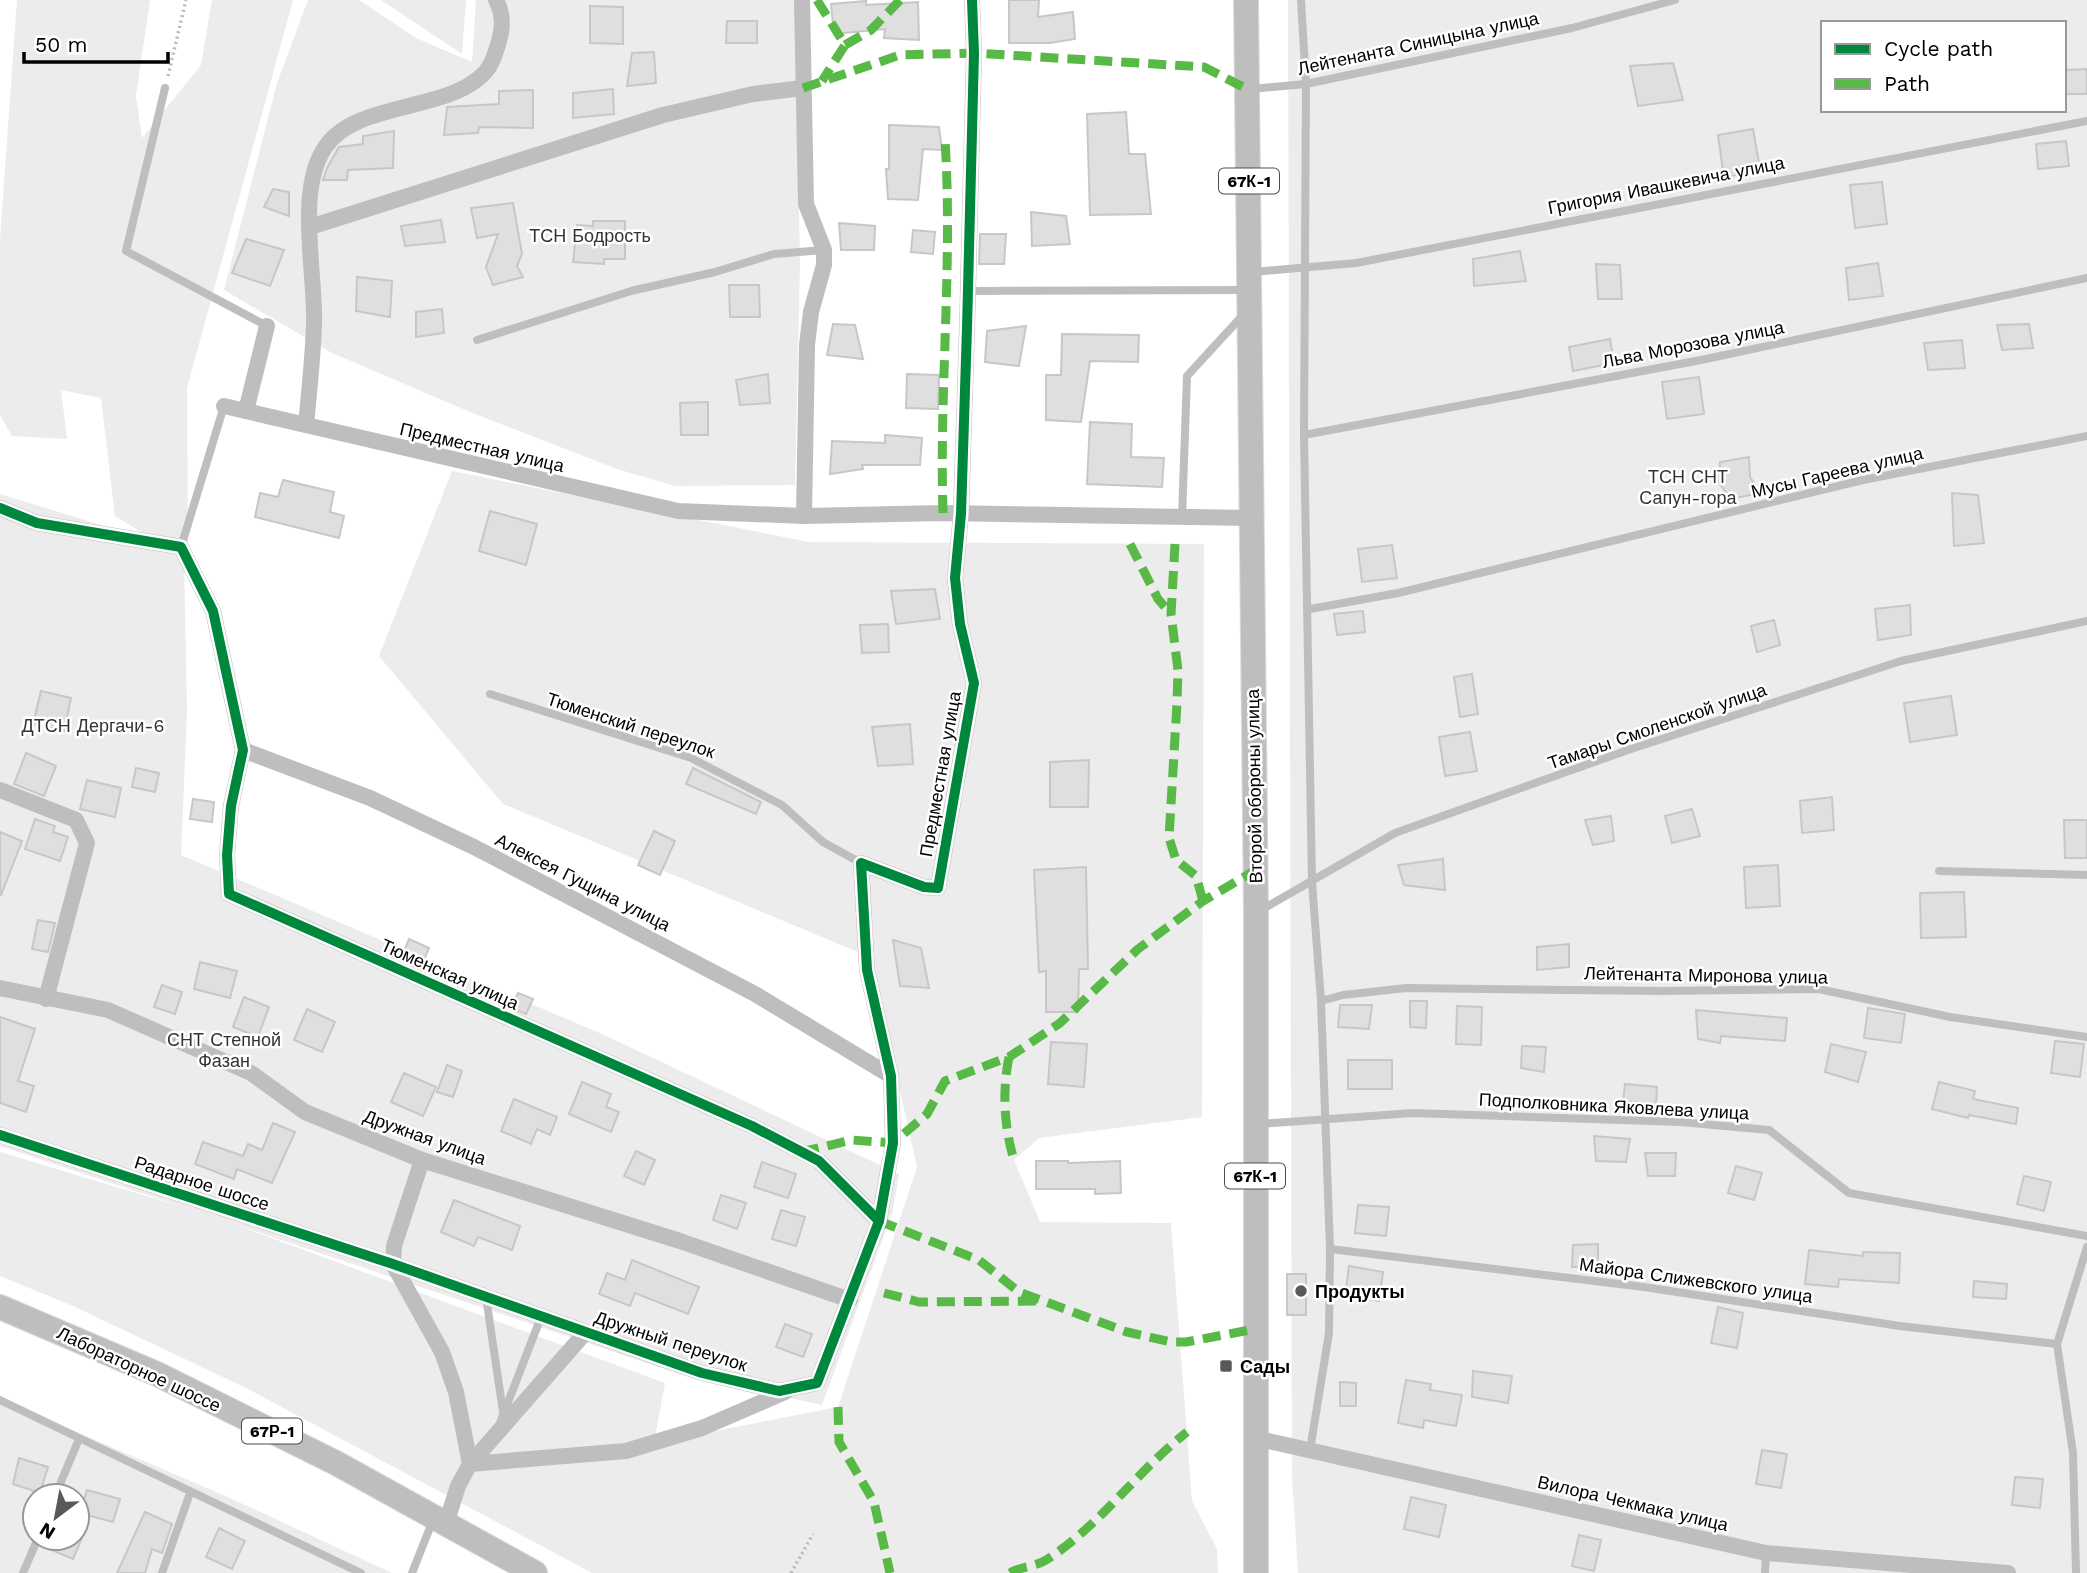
<svg xmlns="http://www.w3.org/2000/svg" width="2087" height="1573" font-family="'Work Sans',sans-serif">
  <rect width="100%" height="100%" fill="#fff"/>
  <g fill="#ececec" fill-rule="evenodd">
    <path d="M17,0H150L136,96L142,138L201,65L212,0H293L187,388L188,560L184,558L187,711L181,855L602,1034L899,1174L893,1211L822,1405L682,1375L228,1222L665,1383L654,1443L838,1407L917,1167L870,957L503,804L379,656L452,471L809,542L1204,544L1202,1117L1039,1138L1014,1160L1040,1222L1171,1223L1192,1501L1217,1549L1218,1573H592L250,1390L73,1306L0,1276V1152L186,1208L0,1146V494L159,543L115,516L101,398L61,390L67,439L12,436L0,415V239Z"/>
    <path d="M308,0H359L416,38L472,62L476,0H795L800,264L795,485L675,486L617,469L470,412L332,353L224,290L277,83Z"/>
    <path d="M381,0H466L462,54Z"/>
    <path d="M1288,0H2087V1573H1298L1292,1475ZM1823,23H2064V110H1823Z"/>
    <path d="M0,1399L230,1498L392,1573H0ZM35,1496H77V1538H35Z"/>
  </g>
  <g fill="#dfdfdf" stroke="#c7c7c7" stroke-width="2">
    <path d="M1009,0H1039L1038,17L1073,12L1075,39L1050,43H1009Z"/>
    <path d="M866,1V5L918,2L919,40L884,38L885,29L834,34L831,4Z"/>
    <path d="M590,6L623,7V44L590,43Z"/>
    <path d="M727,21H757V43H726Z"/>
    <path d="M654,52L656,83L627,86L632,53Z"/>
    <path d="M1673,63L1683,100L1638,106L1630,66Z"/>
    <path d="M2087,69V94H2064V70Z"/>
    <path d="M613,89L614,114L573,118V93Z"/>
    <path d="M533,90V128L479,127L478,133L444,135L447,107L499,104V91Z"/>
    <path d="M1126,112L1129,154H1145L1151,214L1090,215L1087,114Z"/>
    <path d="M889,125L939,127L942,150L923,149L918,200L888,199L886,169H889Z"/>
    <path d="M1753,129L1760,169L1724,178L1718,135Z"/>
    <path d="M394,131L393,168L348,170L347,180H323L327,168L339,147L363,144V136Z"/>
    <path d="M2066,141L2069,166L2038,169L2036,144Z"/>
    <path d="M1882,182L1887,224L1855,228L1850,185Z"/>
    <path d="M273,189L289,192V216L264,207Z"/>
    <path d="M513,203L522,254L517,266L523,277L493,285L486,267L498,234L477,238L471,208Z"/>
    <path d="M1031,212L1066,216L1070,244L1032,246Z"/>
    <path d="M441,220L445,242L405,246L401,226Z"/>
    <path d="M593,221H625V259H604V264L573,262L577,225L593,226Z"/>
    <path d="M839,223L875,226L874,250H841Z"/>
    <path d="M913,230L935,232L933,254L911,252Z"/>
    <path d="M980,234H1006L1004,264H979Z"/>
    <path d="M246,239L284,250L270,286L232,273Z"/>
    <path d="M1520,251L1526,281L1474,286L1473,259Z"/>
    <path d="M1878,263L1883,296L1849,300L1846,268Z"/>
    <path d="M1596,264L1620,265L1622,299H1598Z"/>
    <path d="M357,277L392,281L390,317L356,311Z"/>
    <path d="M729,285H759L760,317H730Z"/>
    <path d="M442,309L444,333L416,337V312Z"/>
    <path d="M833,324L855,325L863,359L827,355Z"/>
    <path d="M2029,324L2033,348L2002,350L1997,325Z"/>
    <path d="M1026,326L1019,366L985,362L987,331Z"/>
    <path d="M1062,334L1139,335L1138,362L1090,361L1081,422L1046,420V375H1061Z"/>
    <path d="M1610,339L1614,363L1573,371L1569,347Z"/>
    <path d="M1962,340L1965,368L1928,370L1924,343Z"/>
    <path d="M768,374L770,403L740,405L736,380Z"/>
    <path d="M907,374L939,375L938,409L906,408Z"/>
    <path d="M1699,377L1704,414L1667,419L1662,382Z"/>
    <path d="M708,402V435H681L680,403Z"/>
    <path d="M1090,422L1132,424L1131,457L1164,458L1162,487L1087,484Z"/>
    <path d="M885,435L922,438L920,465H862L863,469L830,474L832,441L885,443Z"/>
    <path d="M1749,457L1750,477L1760,493L1731,499L1719,483L1720,462Z"/>
    <path d="M283,480L334,492L330,512L344,516L339,538L255,517L260,493L278,497Z"/>
    <path d="M1952,493L1978,495L1984,543L1954,546Z"/>
    <path d="M490,511L537,524L526,565L479,551Z"/>
    <path d="M1392,545L1397,578L1362,582L1358,549Z"/>
    <path d="M935,589L940,619L896,624L891,591Z"/>
    <path d="M1910,605L1911,635L1878,640L1875,609Z"/>
    <path d="M1363,611L1365,632L1337,635L1334,614Z"/>
    <path d="M1774,620L1780,645L1757,652L1751,626Z"/>
    <path d="M888,624L889,652L862,653L860,625Z"/>
    <path d="M1472,674L1478,714L1460,717L1454,677Z"/>
    <path d="M41,691L71,698L64,731L33,724Z"/>
    <path d="M1951,696L1957,735L1910,742L1904,703Z"/>
    <path d="M910,724L913,764L878,766L872,727Z"/>
    <path d="M1470,732L1477,771L1445,776L1439,737Z"/>
    <path d="M26,753L56,766L44,796L14,784Z"/>
    <path d="M1089,760L1088,807H1050V762Z"/>
    <path d="M136,768L159,773L155,792L132,787Z"/>
    <path d="M693,768L761,802L756,814L686,784Z"/>
    <path d="M87,780L121,788L115,817L80,809Z"/>
    <path d="M1832,797L1834,830L1802,833L1800,801Z"/>
    <path d="M193,799L214,802L212,822L190,819Z"/>
    <path d="M1692,809L1700,836L1672,843L1665,816Z"/>
    <path d="M1611,816L1614,841L1593,845L1585,820Z"/>
    <path d="M35,819L55,826L53,832L68,837L60,861L25,849Z"/>
    <path d="M2064,820H2087V858H2065Z"/>
    <path d="M654,831L675,841L660,875L638,865Z"/>
    <path d="M0,832L22,841L1,895L0,894Z"/>
    <path d="M1443,859L1445,890L1404,885L1398,865Z"/>
    <path d="M1778,865L1780,906L1746,908L1744,867Z"/>
    <path d="M1086,867L1088,969H1079L1078,1012H1046V971L1039,972L1034,870Z"/>
    <path d="M1964,892L1966,937L1921,938L1920,893Z"/>
    <path d="M38,920L55,923L48,952L32,949Z"/>
    <path d="M409,939L429,948L421,967L401,959Z"/>
    <path d="M893,940L921,948L929,988L900,986Z"/>
    <path d="M1569,944V967L1537,970V947Z"/>
    <path d="M200,962L237,971L230,998L194,989Z"/>
    <path d="M162,985L182,992L175,1014L154,1007Z"/>
    <path d="M518,993L533,999L526,1014L511,1008Z"/>
    <path d="M244,997L269,1007L258,1037L233,1027Z"/>
    <path d="M1410,1001H1427L1426,1028L1410,1027Z"/>
    <path d="M1340,1005H1372L1369,1029L1338,1027Z"/>
    <path d="M1457,1006L1482,1007L1481,1045L1456,1044Z"/>
    <path d="M1868,1008L1905,1014L1901,1043L1864,1038Z"/>
    <path d="M307,1009L335,1022L322,1052L294,1040Z"/>
    <path d="M1696,1010L1787,1018L1785,1041L1721,1036L1720,1043L1698,1039Z"/>
    <path d="M0,1017L35,1029L18,1081L34,1086L26,1112L0,1103Z"/>
    <path d="M2055,1041L2084,1044L2080,1077L2051,1073Z"/>
    <path d="M1051,1042L1087,1044L1084,1087L1048,1084Z"/>
    <path d="M1831,1044L1866,1052L1858,1082L1825,1072Z"/>
    <path d="M1522,1046L1546,1047L1544,1072L1521,1068Z"/>
    <rect x="1348" y="1060" width="44" height="29"/>
    <path d="M447,1065L462,1071L453,1097L437,1092Z"/>
    <path d="M404,1073L436,1087L423,1116L391,1102Z"/>
    <path d="M582,1082L611,1094L606,1107L619,1112L611,1132L569,1114Z"/>
    <path d="M1939,1082L1975,1091L1973,1099L2018,1108L2016,1124L1969,1115L1968,1118L1932,1109Z"/>
    <path d="M1625,1084L1657,1087L1656,1104L1623,1101Z"/>
    <path d="M514,1099L557,1117L550,1135L537,1129L531,1144L501,1131Z"/>
    <path d="M273,1123L295,1132L272,1183L237,1169L234,1179L195,1164L203,1142L243,1156L248,1144L262,1150Z"/>
    <path d="M1594,1136L1630,1139L1626,1162L1596,1161Z"/>
    <path d="M636,1151L655,1160L644,1185L624,1176Z"/>
    <path d="M1645,1153H1676L1675,1176H1648Z"/>
    <path d="M1036,1161H1068V1163L1120,1161L1121,1193L1095,1194V1189H1036Z"/>
    <path d="M762,1162L796,1174L788,1198L754,1187Z"/>
    <path d="M1736,1166L1762,1173L1754,1200L1728,1193Z"/>
    <path d="M2024,1176L2051,1182L2044,1211L2017,1204Z"/>
    <path d="M721,1195L746,1203L737,1229L713,1220Z"/>
    <path d="M454,1200L520,1226L512,1250L478,1237L474,1246L441,1232Z"/>
    <path d="M1358,1205L1389,1207L1386,1236L1355,1233Z"/>
    <path d="M781,1210L805,1217L796,1246L772,1239Z"/>
    <path d="M1598,1244V1267H1572L1573,1245Z"/>
    <path d="M1809,1250L1863,1256V1252L1900,1253L1899,1283L1839,1279L1838,1287L1805,1284Z"/>
    <path d="M632,1260L699,1287L688,1314L635,1293L630,1306L599,1294L607,1273L625,1280Z"/>
    <path d="M1349,1266L1383,1272L1379,1301L1345,1296Z"/>
    <rect x="1287" y="1274" width="19" height="41"/>
    <path d="M1974,1281L2007,1284L2006,1299L1973,1297Z"/>
    <path d="M1718,1307L1743,1313L1737,1348L1711,1343Z"/>
    <path d="M785,1324L812,1334L803,1357L776,1347Z"/>
    <path d="M1473,1371L1512,1376L1508,1403L1472,1397Z"/>
    <path d="M1406,1380L1431,1384L1430,1390L1462,1395L1456,1426L1424,1420L1423,1428L1398,1423Z"/>
    <path d="M1340,1382L1356,1383V1406H1340Z"/>
    <path d="M1762,1450L1787,1454L1781,1488L1756,1484Z"/>
    <path d="M19,1458L48,1467L40,1493L13,1484Z"/>
    <path d="M2015,1477L2043,1479L2040,1508L2012,1505Z"/>
    <path d="M87,1490L120,1499L113,1522L80,1513Z"/>
    <path d="M1411,1497L1446,1505L1439,1537L1404,1529Z"/>
    <path d="M145,1512L172,1524L162,1553L152,1549L145,1573H117Z"/>
    <path d="M219,1528L245,1541L232,1569L206,1557Z"/>
    <path d="M1579,1535L1601,1540L1594,1571L1572,1566Z"/>
    <path d="M45,1538H82L73,1559L42,1546Z"/>
  </g>
  <g fill="none" stroke-linecap="round" stroke-linejoin="round">
    <defs>
      <g id="primary">
        <path d="M1246,0L1256,913V1573"/>
        <path d="M0,1307L157,1374L336,1463L535,1573"/>
      </g>
    </defs>
    <use href="#primary" stroke="#dbdbdb" stroke-width="26"/>
    <g stroke="#b9b9b9" stroke-width="3.5" stroke-dasharray="2 3.5" stroke-linecap="butt">
      <path d="M168,76L186,0"/>
      <path d="M791,1573L813,1534"/>
    </g>
    <g stroke="#bebebe" stroke-width="8">
      <path d="M1301,0L1306,84L1304,435L1312,882L1321,1001L1330,1249L1329,1333L1310,1450"/>
      <path d="M165,88L126,251L267,326"/>
      <path d="M1250,89L1306,84L1572,28L1675,0"/>
      <path d="M1253,272L1356,263L2087,121"/>
      <path d="M968,291L1247,290"/>
      <path d="M477,340L631,291L715,272L774,254L824,250"/>
      <path d="M1304,435L1701,360L2087,278"/>
      <path d="M1182,517L1187,376L1243,315"/>
      <path d="M181,547L224,406"/>
      <path d="M1310,609L1398,593L1863,480L2087,436"/>
      <path d="M490,694L691,758L782,805L823,842L861,863"/>
      <path d="M1939,871L2087,875"/>
      <path d="M1261,910L1395,833L1628,750L1901,661L2087,621"/>
      <path d="M1321,1001L1343,995L1406,988L1662,991L1819,989L1950,1017L2087,1037"/>
      <path d="M1258,1124L1413,1113L1680,1122L1769,1130L1849,1193L2087,1236"/>
      <path d="M1330,1249L1644,1287L1900,1326L2057,1344"/>
      <path d="M486,1297L503,1412"/>
      <path d="M0,1400L361,1573"/>
      <path d="M500,1423L541,1317"/>
      <path d="M55,1496L79,1439"/>
      <path d="M23,1573L38,1538"/>
      <path d="M162,1573L190,1493"/>
      <path d="M412,1573L433,1520"/>
      <path d="M1765,1573L1766,1553"/>
      <path d="M2076,1573L2073,1453L2057,1344L2087,1247"/>
    </g>
    <g stroke="#bebebe" stroke-width="16">
      <path d="M802,0L806,204L824,250V265L811,312L807,345L804,516"/>
      <path d="M310,227L663,115L753,94L803,88"/>
      <path d="M224,406L678,511L804,516L943,513L1252,518"/>
      <path d="M246,411L267,326"/>
      <path d="M306,425C309,392 313,358 314,324C316,274 295,189 326,146C356,103 441,111 479,78C491,69 495,55 499,41C503,28 503,13 496,0"/>
      <path d="M0,508L37,523L181,547L213,611L243,750L231,806L227,855L229,894L752,1126L819,1161L879,1221"/>
      <path d="M243,750L370,798L474,847L755,994L891,1076"/>
      <path d="M0,790L76,820L87,843L46,999"/>
      <path d="M0,988L108,1010L251,1073L305,1112L422,1160L680,1241L850,1300"/>
      <path d="M0,1135L393,1264L702,1373L779,1391L817,1383L879,1221L893,1143L891,1076L867,970L861,863L924,887L938,888L974,683L960,624L955,578L961,514L967,328L974,53L972,0"/>
      <path d="M422,1160L394,1246L393,1264L442,1352L456,1392L470,1464L626,1451L702,1428L785,1392"/>
      <path d="M1255,1438L1766,1553L2008,1573"/>
      <path d="M446,1524L458,1486L470,1464L585,1333"/>
    </g>
    <use href="#primary" stroke="#bebebe" stroke-width="24"/>
    <g stroke="#58b947" stroke-width="9" stroke-dasharray="18 9" stroke-linecap="butt">
      <path d="M817,0L845,45L822,81"/>
      <path d="M845,45L871,30L900,0"/>
      <path d="M803,88L900,55L974,53L1204,67L1247,89"/>
      <path d="M943,513C939,389 953,265 945,140"/>
      <path d="M1130,544L1158,599L1171,614"/>
      <path d="M1175,544L1171,614L1178,670L1177,703L1169,838L1176,860L1196,876L1203,901"/>
      <path d="M1009,1057C1002,1091 1004,1127 1014,1160"/>
      <path d="M801,1152L852,1140L893,1143L927,1114L945,1081L1009,1057L1060,1023L1138,949L1203,901L1256,870"/>
      <path d="M879,1221L979,1260L1019,1292L1127,1332L1171,1342H1186L1255,1329"/>
      <path d="M884,1293L919,1302L1036,1301"/>
      <path d="M838,1407L839,1442L874,1502L890,1573"/>
      <path d="M1010,1573C1021,1566 1035,1567 1046,1560C1100,1526 1137,1471 1187,1432"/>
    </g>
    <defs>
      <g id="cycleway">
        <path d="M0,508L37,523L181,547L213,611L243,750L231,806L227,855L229,894L752,1126L819,1161L879,1221"/>
        <path d="M0,1135L393,1264L702,1373L779,1391L817,1383L879,1221L893,1143L891,1076L867,970L861,863L924,887L938,888L974,683L960,624L955,578L961,514L967,328L974,53L972,0"/>
      </g>
    </defs>
    <use href="#cycleway" stroke="#fff" stroke-width="15"/>
    <use href="#cycleway" stroke="#00873e" stroke-width="10"/>
  </g>
  <g fill="#595959" stroke="#fff" stroke-width="2.5">
    <circle cx="1301" cy="1291" r="7"/>
    <rect x="1219" y="1359" width="14" height="14" rx="3.5"/>
  </g>
  <g text-anchor="middle" dominant-baseline="central" stroke-width="5" stroke-linejoin="round" paint-order="stroke">
    <g fill="#fff" stroke="#4c4c4c" stroke-width="2">
      <rect x="1219" y="168.5" width="60" height="25" rx="5"/>
      <rect x="1225" y="1163.5" width="60" height="25" rx="5"/>
      <rect x="242" y="1418.5" width="60" height="25" rx="5"/>
    </g>
    <g font-size="16" font-weight="bold" fill="#000">
      <text x="1249" y="181">67К-1</text>
      <text x="1255" y="1176">67К-1</text>
      <text x="272" y="1431">67Р-1</text>
    </g>
    <g font-size="18" fill="#000" stroke="#fff">
      <text transform="translate(1418 43) rotate(-12)">Лейтенанта Синицына улица</text>
      <text transform="translate(1666 185) rotate(-11)">Григория Ивашкевича улица</text>
      <text transform="translate(1693 344) rotate(-11)">Льва Морозова улица</text>
      <text transform="translate(482 447) rotate(13)">Предместная улица</text>
      <text transform="translate(1837 472) rotate(-13)">Мусы Гареева улица</text>
      <text transform="translate(631 725) rotate(18)">Тюменский переулок</text>
      <text transform="translate(1657 726) rotate(-19)">Тамары Смоленской улица</text>
      <text transform="translate(940 774) rotate(-80)">Предместная улица</text>
      <text transform="translate(1254 786) rotate(-91)">Второй обороны улица</text>
      <text transform="translate(583 882) rotate(27)">Алексея Гущина улица</text>
      <text transform="translate(450 974) rotate(24)">Тюменская улица</text>
      <text transform="translate(1706 975) rotate(1)">Лейтенанта Миронова улица</text>
      <text transform="translate(1614 1106) rotate(3)">Подполковника Яковлева улица</text>
      <text transform="translate(425 1137) rotate(20)">Дружная улица</text>
      <text transform="translate(202 1183) rotate(18)">Радарное шоссе</text>
      <text transform="translate(1696 1280) rotate(8)">Майора Слижевского улица</text>
      <text transform="translate(671 1341) rotate(18)">Дружный переулок</text>
      <text transform="translate(139 1369) rotate(25)">Лабораторное шоссе</text>
      <text transform="translate(1633 1503) rotate(13)">Вилора Чекмака улица</text>
    </g>
    <g font-size="18" fill="#333" stroke="#fff">
      <text x="590" y="235">ТСН Бодрость</text>
      <text x="1688" y="476">ТСН СНТ<tspan x="1688" dy="21">Сапун-гора</tspan></text>
      <text x="93" y="725">ДТСН Дергачи-6</text>
      <text x="224" y="1039">СНТ Степной<tspan x="224" dy="21">Фазан</tspan></text>
    </g>
    <g font-size="18" font-weight="bold" fill="#000" stroke="#fff" text-anchor="start">
      <text x="1315" y="1291">Продукты</text>
      <text x="1240" y="1366">Сады</text>
    </g>
  </g>
  <rect x="1821" y="21" width="245" height="91" fill="#ffffff" stroke="#999999" stroke-width="2"/>
  <rect x="1835" y="44" width="35" height="10" fill="#00873e" stroke="#999999" stroke-width="2"/>
  <text x="1884" y="56" font-size="21" fill="#000000">Cycle path</text>
  <rect x="1835" y="79" width="35" height="10" fill="#58b947" stroke="#999999" stroke-width="2"/>
  <text x="1884" y="91" font-size="21" fill="#000000">Path</text>
  <g transform="translate(56 1517) rotate(212)"><circle r="33" fill="#ffffff" stroke="#999999" stroke-width="2"/>
  <path d="M0-5L12 26L0 18L-12 26Z" fill="#595959"/>
  <text y="-10" font-size="19" font-weight="bold" text-anchor="middle" fill="#000000">N</text>
  </g>
  <path d="M24 52v10h144v-10" fill="none" stroke="#000000" stroke-width="3.5"/>
  <text x="35" y="52" font-size="21" fill="#000000" stroke="#ffffff" stroke-width="5" paint-order="stroke">50 m</text>
</svg>
